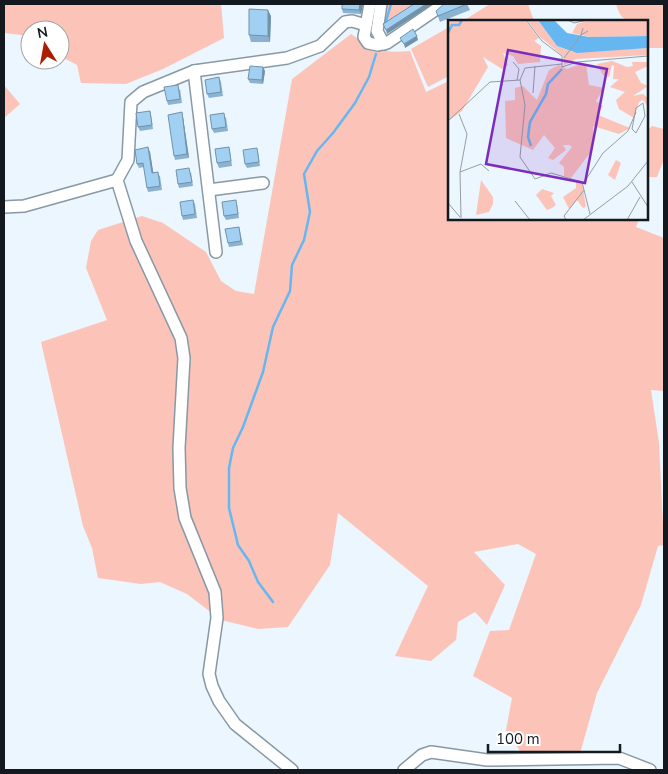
<svg xmlns="http://www.w3.org/2000/svg" width="668" height="774" font-family="'Nunito Sans',sans-serif">
  <rect width="100%" height="100%" fill="#ebf6fe"/>
  <g fill="#fcc4b8">
    <path d="M4,4H221L224,38L163,69L126,84L81,83L77,65L60,56V30H30V36L4,33Z"/>
    <path d="M376,4H417L380,29Z"/>
    <path d="M490,4H528L534,21H463Z"/>
    <path d="M616,4H664V48H649L647,21C628,21 622,24 616,4Z"/>
    <path d="M449,27V76L428,87L411,49Z"/>
    <path d="M351,34C373,49 383,54 410,51L426,92L449,81V219H639L636,227L664,238V391L651,390L659,443L664,545L658,546L641,605L597,693L581,750L573,762L524,757L506,730L512,698L473,676L490,631L509,630L536,554L518,544L474,552L505,585L487,625L475,612L458,622L456,640L431,661L395,656L428,586L338,513L330,565L288,627L258,629L221,620L187,594L160,582L141,584L98,578L92,548L83,526L41,342L107,320L86,268L91,241L98,230L142,216L163,223L206,252L221,281L236,291L254,294L292,79Z"/>
    <path d="M4,85L20,104L4,118Z"/>
    <path d="M652,126L664,129V159L657,177H647V131Z"/>
  </g>
  <g fill="none" stroke-linecap="round" stroke-linejoin="round">
    <g stroke="#66b7f1" stroke-width="2.5">
      <path d="M385,25L391,4"/>
      <path d="M273,602L258,582L249,561L238,545L229,508V468L233,448L243,427L263,372L273,327L290,291L292,265L304,240L310,212L304,174L317,151L333,133L355,103L369,77L376,54"/>
    </g>
    <defs>
      <g id="minor">
        <path d="M370,4L364,37L368,43L378,45L387,43L444,4"/>
        <path d="M381,4L377,31L384,44"/>
        <path d="M194,71L216,252"/>
        <path d="M209,190L263,183"/>
        <path d="M4,207L24,206L117,180"/>
        <path d="M292,770L235,724L219,701L212,686L209,674L217,618L215,592L185,518L180,488L179,448L184,358L181,338L136,241L117,180L128,160L131,102L143,92L194,71L287,58L320,46L345,22L352,21L366,25"/>
        <path d="M404,770L422,755L431,752L487,760L619,758L650,770"/>
      </g>
    </defs>
    <use href="#minor" stroke="#8898a5" stroke-width="14"/>
    <use href="#minor" stroke="#fff" stroke-width="11"/>
  </g>
  <g fill="#8bb3d1">
    <path d="M342,4H363L361,14L343,13L342,9Z"/>
    <path d="M467,4L470,10L440,22L436,11Z"/>
    <path d="M271,16L270,42H251L249,35Z"/>
    <path d="M265,71L263,84L250,83L248,79Z"/>
    <path d="M219,77L221,82L223,96L209,98L207,94Z"/>
    <path d="M180,89L182,103L168,105L167,101Z"/>
    <path d="M150,111L151,115L153,129L140,131L138,127Z"/>
    <path d="M183,117L189,158L175,160L174,156Z"/>
    <path d="M226,117L228,131L214,133L212,129Z"/>
    <path d="M229,147L230,151L232,166L219,168L217,163Z"/>
    <path d="M150,152L153,172L160,176L162,190L148,192L147,188L144,167L139,168L137,164Z"/>
    <path d="M258,152L260,166L247,168L245,164Z"/>
    <path d="M191,172L193,186L179,188L178,184Z"/>
    <path d="M193,200L195,204L197,218L183,220L182,216Z"/>
    <path d="M237,204L239,218L226,220L224,216Z"/>
    <path d="M239,227L240,231L243,245L229,247L228,243Z"/>
  </g>
  <g fill="#7192aa">
    <path d="M360,4H363L361,14L359,10Z"/>
    <path d="M426,4H433L387,34L386,30Z"/>
    <path d="M268,10L271,16L270,42L268,36Z"/>
    <path d="M417,36L418,40L405,48L404,44Z"/>
    <path d="M263,67L265,71L263,84L262,80Z"/>
    <path d="M182,112L183,117L189,158L187,154Z"/>
    <path d="M148,147L150,152L154,177L152,173Z"/>
  </g>
  <g fill="#a2d0f3" stroke="#7192aa">
    <path d="M342,4H360L359,10L342,9Z"/>
    <path d="M414,4H426L386,30L383,24Z"/>
    <path d="M444,4H467L438,16L436,11Z"/>
    <path d="M249,9L268,10V36L249,35Z"/>
    <path d="M413,29L417,36L404,44L400,38Z"/>
    <path d="M250,66L263,67L262,80L248,79Z"/>
    <path d="M219,77L221,92L207,94L205,80Z"/>
    <path d="M178,85L180,99L167,101L164,87Z"/>
    <path d="M150,111L152,125L138,127L136,113Z"/>
    <path d="M182,112L187,154L174,156L168,115Z"/>
    <path d="M224,113L226,127L212,129L210,115Z"/>
    <path d="M148,147L152,173L158,172L160,186L147,188L143,163L137,164L135,150Z"/>
    <path d="M229,147L231,161L217,163L215,149Z"/>
    <path d="M257,148L259,162L245,164L243,150Z"/>
    <path d="M189,168L192,182L178,184L176,170Z"/>
    <path d="M193,200L195,214L182,216L180,202Z"/>
    <path d="M236,200L238,214L224,216L222,202Z"/>
    <path d="M239,227L241,241L228,243L225,229Z"/>
  </g>
  <g transform="translate(448 20)">
    <rect width="200" height="200" fill="#ebf6fe"/>
    <path d="M0,0H77L91,18L86,21L93,26L92,42L70,44L65,36L55,33L60,45L54,49L35,37L40,47L14,91L0,101ZM79,0H90L109,26L125,32L200,28V35L128,39L116,45L115,36L92,17ZM141,0H200V16L142,17L124,13L129,4ZM164,41L179,47L185,46L184,42H200V46L187,52L193,63L200,66L185,76L195,74L200,78V87L195,80L191,82L186,98L171,89L168,80L177,72L162,67L171,59H165L166,46L164,45L161,57L155,55L149,44ZM133,44H138L141,65L156,68L148,81L155,86L150,95L182,108L171,114L145,106V129L123,158L116,156V147L111,143L124,127L121,125H115L118,130L105,140L100,138L107,128L96,115L85,130L58,118L57,81L67,80V68L75,66L89,80L101,50L111,45L119,49ZM168,140L173,143L167,160L160,155ZM33,160L45,177V184L41,192L28,195ZM128,160L134,162L138,187L135,188L129,180L121,189L115,177L128,168ZM94,169L106,173L103,176L108,185L104,188L99,190L88,175Z" fill="#fcc4b8"/>
    <path d="M90,0H106L119,13L141,17L200,16V28L129,33L109,26Z" fill="#66b7f1"/>
    <path fill="none" stroke="#66b7f1" stroke-width="2.5" d="M0,13L4,5H11L14,0M83,126L80,117L82,102L98,74L100,64L114,49"/>
    <path fill="none" stroke="#959ea4" stroke-width="1" d="M78,0L94,21L114,36V47L129,42L200,36M120,0L126,3L139,0M135,8L133,15L140,11M116,38L133,15M65,42L71,49L69,60M114,44L77,48L72,60L77,85L72,137L87,159L103,153L134,162L142,194M85,73L87,46M195,83L197,96L188,113L184,109L188,88ZM11,94L19,114L12,152L13,198M0,101L42,62L72,60M12,152L33,144L41,151M184,162L200,187M135,164L155,133L180,111L188,92M67,181L82,200M0,183L12,197M118,200L116,196L136,170M135,200L180,166L200,141M179,200L192,177"/>
    <path fill="#7b2cbf" fill-opacity="0.15" stroke="#7b2cbf" stroke-width="2.5" d="M60,30L159,49L137,163L38,144Z"/>
    <rect width="200" height="200" fill="none" stroke="#13191e" stroke-width="2.5"/>
  </g>
  <rect width="668" height="774" fill="none" stroke="#13191e" stroke-width="10"/>
  <g transform="translate(45 45) rotate(349)"><circle r="24" fill="#ffffff" stroke="#a1a3a5"/>
  <path d="M0-4L9 19L0 12L-9 19Z" fill="#ac1d01"/>
  <text y="-8" font-size="14" font-weight="bold" text-anchor="middle" fill="#13191e">N</text>
  </g>
  <path d="M488 744v8h132v-8" fill="none" stroke="#13191e" stroke-width="2.5"/>
  <text x="496" y="744" font-size="15" fill="#13191e" stroke="#ffffff" stroke-width="4" paint-order="stroke">100 m</text>
</svg>
